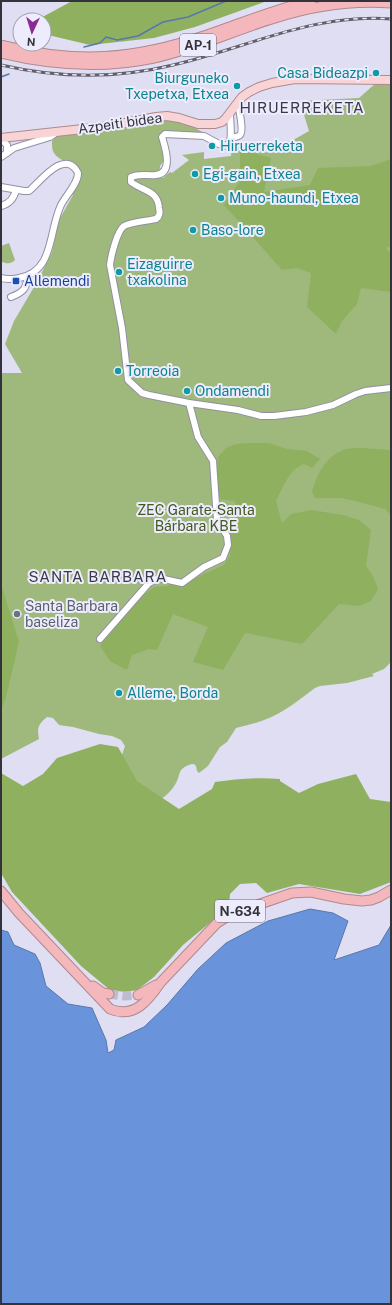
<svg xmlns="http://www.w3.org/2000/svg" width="392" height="1305" font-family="'Public Sans',sans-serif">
  <rect width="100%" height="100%" fill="#e0def3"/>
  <g fill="#9eb97b">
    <path d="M377,82H391V662L384,669L372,674L374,676L347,683L320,686L315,688C291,706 277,718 248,725C243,726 240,727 236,728L227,742L220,747L208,766L199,773L197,771L196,766L194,764C190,764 185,766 182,769C179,772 179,777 177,781C172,792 161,800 151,806L121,758L125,746L121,740L112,736L99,734L73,727L59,725L53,718L47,717C38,725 37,727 39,739L1,759V373H22L5,344L14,321L37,282L52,252L59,220L73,195L70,192L80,170C73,162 58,162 53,151C52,149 52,144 52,141L58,135L126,128L161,120H169L188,124L206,134C195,135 169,126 161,134L164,153L163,162L160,166L159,176L163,178L170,172L172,173L189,160L182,155L204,152V159L231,156L232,148L234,145L270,153L269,148L293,140L309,131L301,105V101L359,98Z"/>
    <path d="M9,243L15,260C11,264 8,264 2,262L1,259V246Z"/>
  </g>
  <g fill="#8fb15f">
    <path d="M72,1H267L195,27L154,38L90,45L44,34V20H37Z"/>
    <path d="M240,149L271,158L264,192L310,185L318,168L371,166L391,159V246L386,248L391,254V292L361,288L357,304L342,321L336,334L307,307L311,273L297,268L282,270L224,205L240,181Z"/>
    <path d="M249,443H269L287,449L307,451L320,459L312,468L304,464C289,469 283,488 276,501L282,523L291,514L311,510L343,515L359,520L371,530L366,566L373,576L378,589L371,601L359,606L339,604L302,644L245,633L223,670L193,662L208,627L173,614L157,650L149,649L132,655L127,670L110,661L100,646L139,599L154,587L167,586L193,579L224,565L230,556L231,535L224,522L236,520L235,501L219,499L215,490L218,457L226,448L236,444Z"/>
    <path d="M362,448L391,450V515L385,509L355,501L341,498H315L312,492C317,473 327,455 346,449C351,448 357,448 362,448Z"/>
    <path d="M1,584L19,642L6,697L1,711Z"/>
    <path d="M100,744L118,747L137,781L179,809L212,789L215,782C236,779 258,777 280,779V781L299,793L318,784L356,774L370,799L391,802V882L360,894L299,884L267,893L256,883L240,884L230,894L229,907L183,945L154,977L137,990L125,992L110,990L81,966L12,892L1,873V773L23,786L43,774L57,758Z"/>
  </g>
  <path fill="#6994db" stroke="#5977ab" d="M310,909L333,913L348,921L334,960L379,945L391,925V1304H1V930L8,932L14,945L35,954L40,963L46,986L68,1004L92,1008L106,1040L108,1053L114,1050L116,1040L144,1027L167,1005L198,969L226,943L268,921Z"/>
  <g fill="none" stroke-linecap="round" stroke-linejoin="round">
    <g stroke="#5977ab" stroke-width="1.5">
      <path d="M84,47L100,43L106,37L117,40L138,36L163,22L188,17L226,1"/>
      <path d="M1,77L9,74"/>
    </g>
    <path stroke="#bebcce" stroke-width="9" stroke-dasharray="9 4.5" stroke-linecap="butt" d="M109,994L124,996L138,995"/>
    <defs>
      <g id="minor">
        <path d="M230,114C230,123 233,140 228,146L219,144L204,136L165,134L162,137C165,147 174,173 156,175C147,176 140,173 131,177V182C142,191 158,190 159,208C160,213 160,216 156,219C147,221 131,222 124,226C117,231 111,256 110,265L122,328L128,380L142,393L149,395L189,403L238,410L261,416H274L306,412L333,405L356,394L365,391L391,388"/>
        <path d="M231,138C234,137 238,137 240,135C244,131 239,110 238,103"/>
        <path d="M1,139L7,145V153"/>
        <path d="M1,157L14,148L50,137L57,132"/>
        <path d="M1,187L24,191H29C39,183 65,147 78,173C78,184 66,195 61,205C48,232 55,271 19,278C12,279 8,280 1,278"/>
        <path d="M1,206C9,204 14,198 16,190"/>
        <path d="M11,297C24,292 26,289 28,276"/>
        <path d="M100,639L149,583L159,578L182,583L204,567L223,558L228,545L227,536L217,520L213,461L198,437L189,403"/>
      </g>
      <path id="major" d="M1,138L110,126L156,117L167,116L179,118L198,124H215L222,122L226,118L242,97L249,92L259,87L272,83L295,79L391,80"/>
      <g id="highway">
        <path d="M1,45C77,64 133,60 207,35C242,23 275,9 311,1"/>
        <path d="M1,53C51,65 103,69 154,58C196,49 234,30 275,18C312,6 352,0 391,3"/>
        <path d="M1,891L19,913L110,1009C134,1019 148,1001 161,982L217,923L231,914L292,893L311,892L344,899L362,901L371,900L379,897L391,890"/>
        <path d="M93,986L103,993L109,994"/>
        <path d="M138,995L156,985"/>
      </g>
    </defs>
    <use href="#minor" stroke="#9290a3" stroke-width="8"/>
    <use href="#major" stroke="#b0898f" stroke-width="10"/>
    <use href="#highway" stroke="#b0898f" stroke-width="11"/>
    <use href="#minor" stroke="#fff" stroke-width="6"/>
    <use href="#major" stroke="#f8d4d7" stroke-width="8"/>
    <use href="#highway" stroke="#f3b7bc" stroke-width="9"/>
    <defs>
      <path id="rail" d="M1,65C57,78 116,79 173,65C247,48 312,13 391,19"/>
    </defs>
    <use href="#rail" stroke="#605f6a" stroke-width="3"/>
    <use href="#rail" stroke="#edecfc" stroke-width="1.5" stroke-dasharray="4.5" stroke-linecap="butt"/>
  </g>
  <g fill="#0f9aa8" stroke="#edecfc" stroke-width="1.5">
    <circle cx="376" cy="73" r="4"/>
    <circle cx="237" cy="86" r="4"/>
    <circle cx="212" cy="146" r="4"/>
    <circle cx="195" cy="174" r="4"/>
    <circle cx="221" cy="198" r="4"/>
    <circle cx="193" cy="230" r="4"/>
    <circle cx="119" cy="272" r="4"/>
    <circle cx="118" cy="371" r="4"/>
    <circle cx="187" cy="391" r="4"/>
    <circle cx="119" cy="693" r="4"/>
  </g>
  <rect fill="#1a4fb4" stroke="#edecfc" stroke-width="1.5" x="12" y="277" width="8" height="8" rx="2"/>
  <circle fill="#6b7280" stroke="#edecfc" stroke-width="1.5" cx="17" cy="614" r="4"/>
  <g text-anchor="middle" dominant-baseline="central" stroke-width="4" stroke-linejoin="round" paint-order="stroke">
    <g fill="#edecfc" stroke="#6c6a75" stroke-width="1">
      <rect x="180" y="34" width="36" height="22" rx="3"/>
      <rect x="215" y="900" width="50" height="22" rx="3"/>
    </g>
    <g font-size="13" font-weight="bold" fill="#34333b">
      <text x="198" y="45">AP-1</text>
      <text x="240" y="911">N-634</text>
    </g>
    <g font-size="14" fill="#0d838f" stroke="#edecfc" text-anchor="start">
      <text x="368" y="73" text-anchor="end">Casa Bideazpi</text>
      <text x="229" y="78" text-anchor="end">Biurguneko<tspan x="229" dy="16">Txepetxa, Etxea</tspan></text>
      <text x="220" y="146">Hiruerreketa</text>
      <text x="203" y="174">Egi-gain, Etxea</text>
      <text x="229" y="198">Muno-haundi, Etxea</text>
      <text x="201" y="230">Baso-lore</text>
      <text x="127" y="264">Eizaguirre<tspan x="127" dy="16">txakolina</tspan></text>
      <text x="126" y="371">Torreoia</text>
      <text x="195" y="391">Ondamendi</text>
      <text x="127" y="693">Alleme, Borda</text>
    </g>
    <g font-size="14" fill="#34333b" stroke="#edecfc">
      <text transform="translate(120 123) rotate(-8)">Azpeiti bidea</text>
    </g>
    <g font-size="14" fill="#164399" stroke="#edecfc" text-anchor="start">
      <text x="24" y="281">Allemendi</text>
    </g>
    <g font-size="14" fill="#42581e" stroke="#edecfc">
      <text x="196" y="510">ZEC Garate-Santa<tspan x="196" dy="16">Bárbara KBE</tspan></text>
    </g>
    <g font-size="14" fill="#5b616d" stroke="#edecfc" text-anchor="start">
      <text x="25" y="606">Santa Barbara<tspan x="25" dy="16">baseliza</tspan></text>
    </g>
    <g font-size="15" letter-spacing="1" fill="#3b3949" stroke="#edecfc">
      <text x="302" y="107">HIRUERREKETA</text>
      <text x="98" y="576">SANTA BARBARA</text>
    </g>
  </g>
  <rect width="392" height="1305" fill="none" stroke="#34333b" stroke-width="4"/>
  <g transform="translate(32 32) rotate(184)"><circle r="19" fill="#edecfc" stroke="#a3a2af"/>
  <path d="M0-3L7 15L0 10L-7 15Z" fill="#8b2a93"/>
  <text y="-6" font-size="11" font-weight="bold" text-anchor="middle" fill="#34333b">N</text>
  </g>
</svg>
